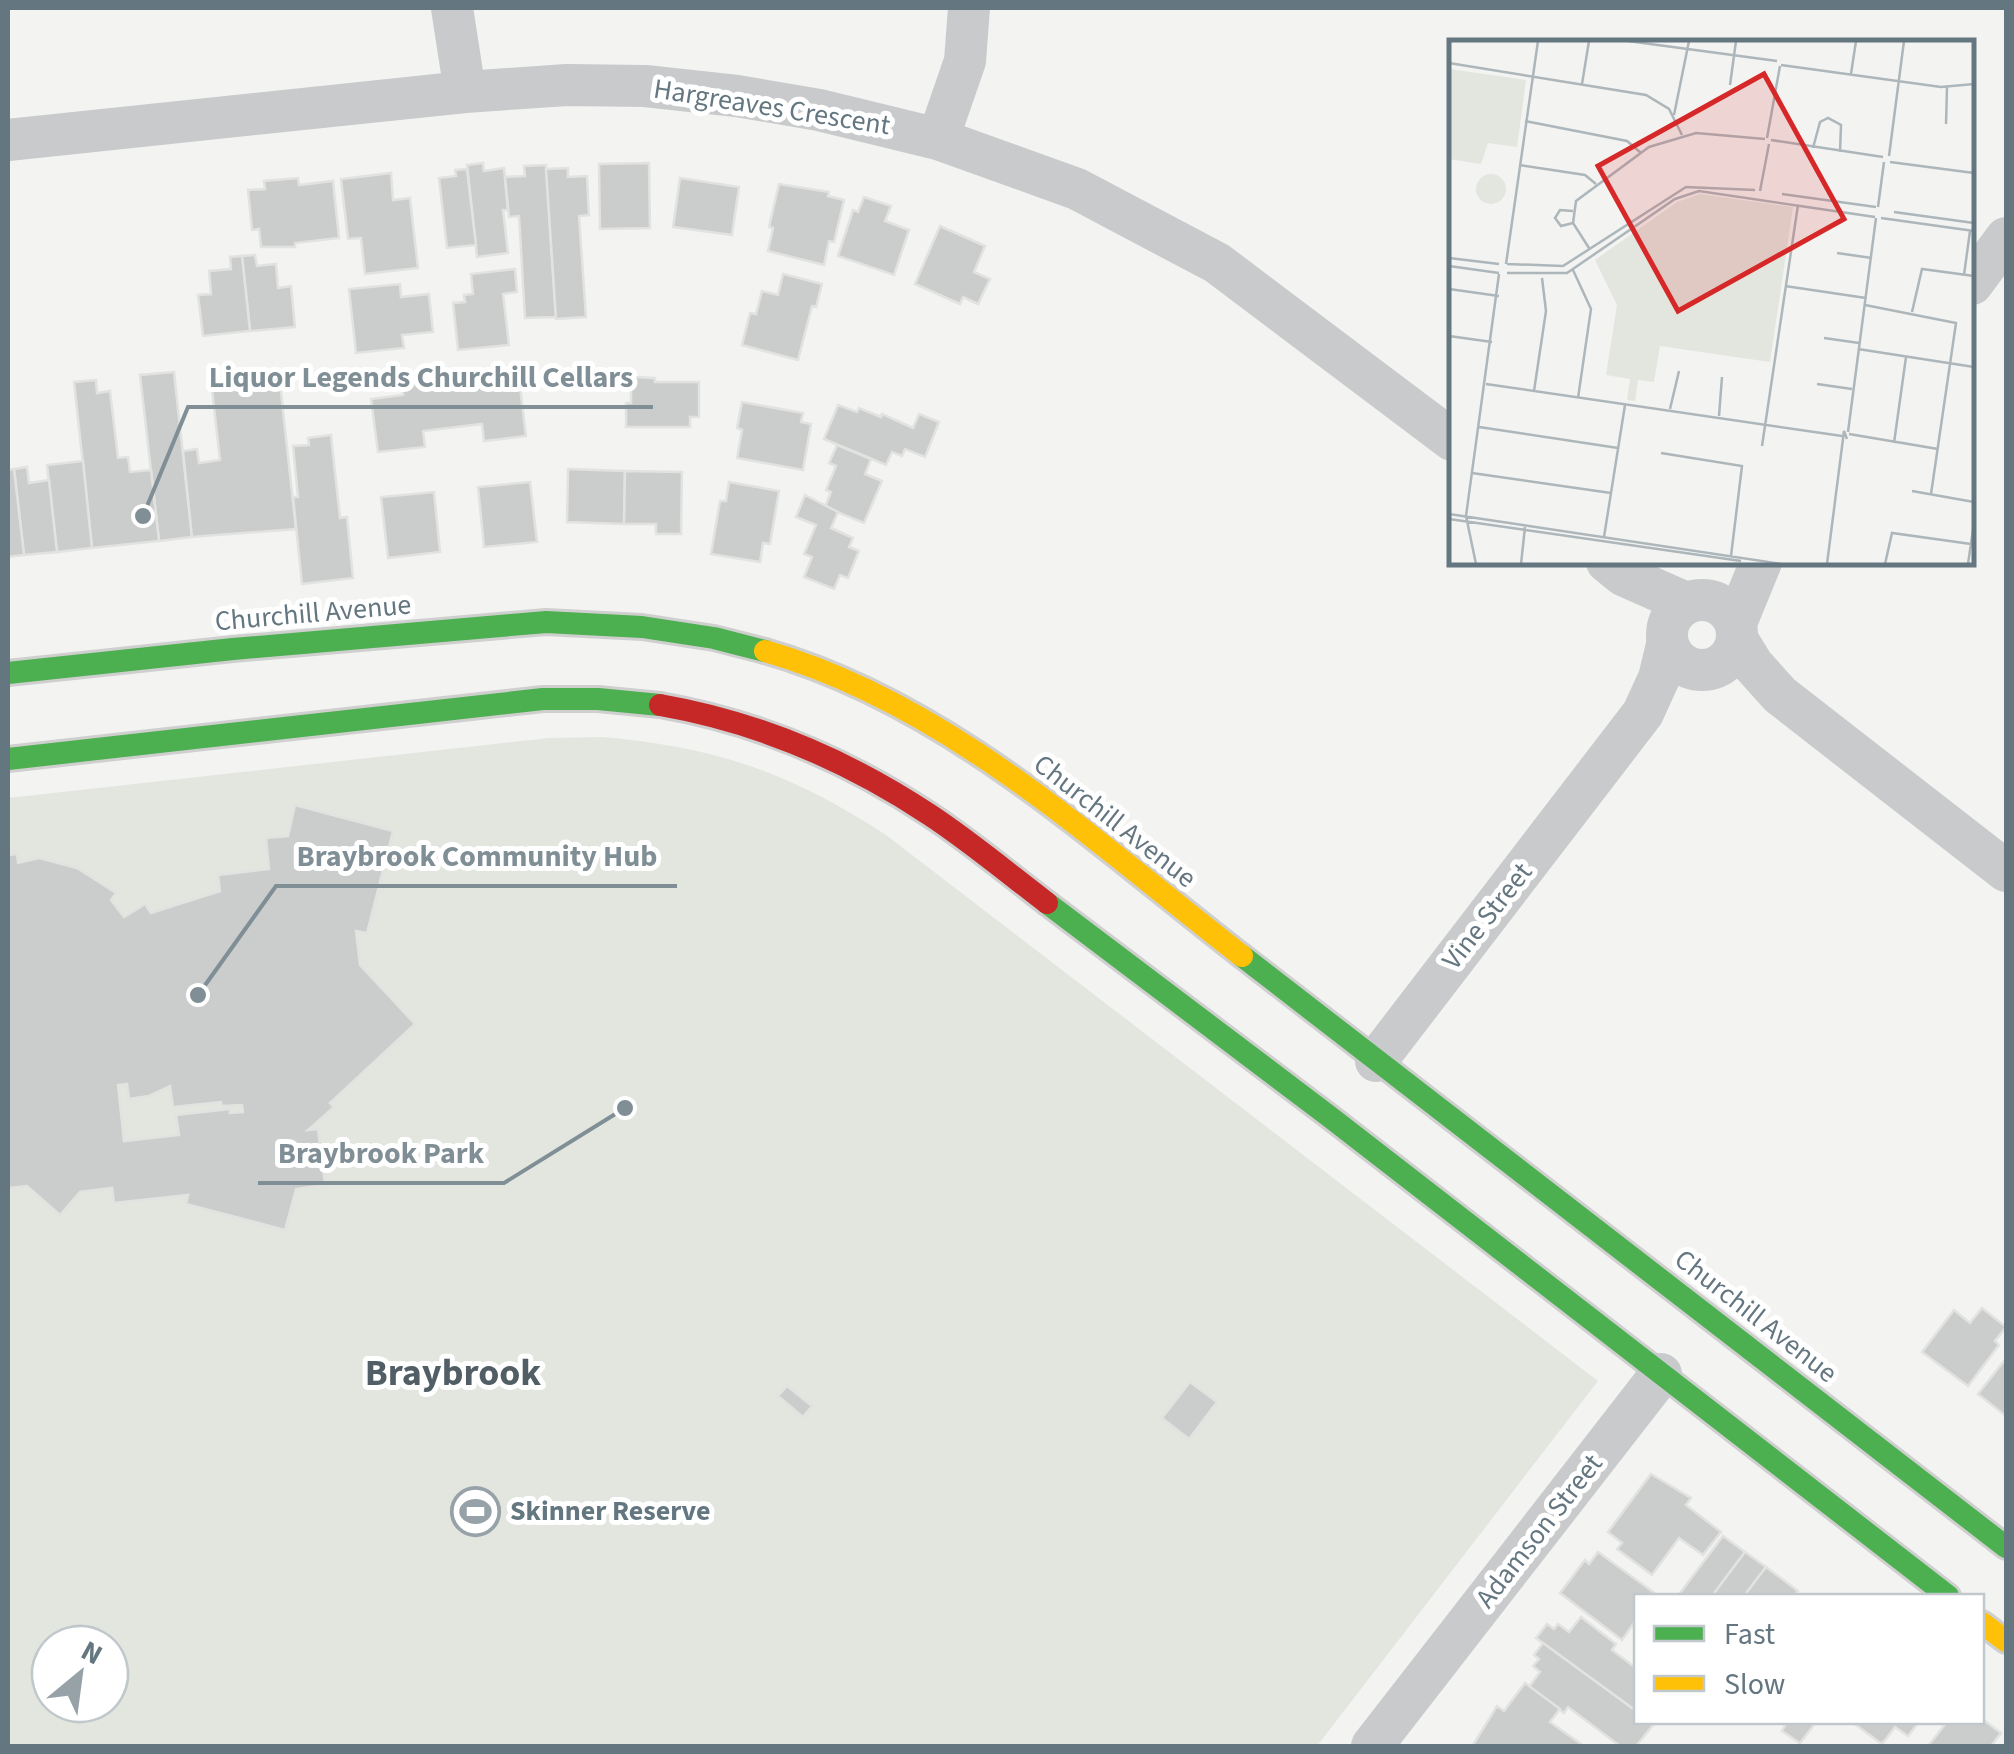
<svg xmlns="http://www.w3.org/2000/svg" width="2014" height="1754" font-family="'Source Sans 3',sans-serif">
  <rect width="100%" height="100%" fill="#f3f3f1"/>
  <path fill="#e2e6df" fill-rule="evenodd" d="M603,737C716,747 791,773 886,835L1598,1381L1317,1746H8V798L549,738ZM50,1644H110V1704H50Z"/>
  <g fill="#cbcccc" stroke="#e2e2e1" stroke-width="2.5" fill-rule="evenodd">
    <path d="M483,163L484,171L504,168L508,210H503L508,253L477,257L467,165Z"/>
    <path d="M649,163L650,228L600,229L599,164Z"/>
    <path d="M546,165L556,317L525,318L519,216L509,217L505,177L525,176L524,166Z"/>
    <path d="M568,168V177L587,176L589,215L579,216L586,317L556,319L546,169Z"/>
    <path d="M467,169L476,245L447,248L439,178L456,176L455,170Z"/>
    <path d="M391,173L393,200L410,198L418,268L365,274L361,238L348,239L341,179Z"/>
    <path d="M298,178L299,185L333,181L339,238L295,243V247H261L259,229L252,230L248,190L265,189L264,181Z"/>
    <path d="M680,178L739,187L732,235L673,227Z"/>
    <path d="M779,184L829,192L828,196L844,200L834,242L829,241L824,265L768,251L773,228L769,227Z"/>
    <path d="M864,197L891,206L885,221L909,230L894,275L838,256L853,210L858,212Z"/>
    <path d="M940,226L985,246L974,272L990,279L978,304L963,297L960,304L915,284Z"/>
    <path d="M255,255L257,266L276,264L278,288L291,286L295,327L250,331L242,256Z"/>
    <path d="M242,256L250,331L203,336L198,295L211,294L209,271L231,269L230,257Z"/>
    <path d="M515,269L517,292L503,294L509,345L458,350L453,303L465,302L464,295L473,294L471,274Z"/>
    <path d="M783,274L822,284L816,307L812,306L798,360L742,345L750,313L756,314L762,291L778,295Z"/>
    <path d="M400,284L401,297L429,294L433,332L402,335L404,348L356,353L349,289Z"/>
    <path d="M518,370L526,436L484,441L482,424L423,431L425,447L378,452L371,399L403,395L402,382Z"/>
    <path d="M174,372L192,537L159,541L140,375Z"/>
    <path d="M631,377L655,378V382H699V417H690V427H626V403H631Z"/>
    <path d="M96,380L97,393L110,391L118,458L128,457L130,472L151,470L159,541L92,548L74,382Z"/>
    <path d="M280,383L296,529L192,537L183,451L197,449L199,463L220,460L212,390Z"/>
    <path d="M742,402L803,413L801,422L811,424L803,470L737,458L742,430L737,428Z"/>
    <path d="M838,405L857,412L859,408L881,417L882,414L913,428L919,414L939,422L925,457L905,449L902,456L892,452L886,465L824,439Z"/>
    <path d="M331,435L340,518L347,517L353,578L302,584L293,497H298L293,446L309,445L308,438Z"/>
    <path d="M837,445L871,459L865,474L882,481L864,523L825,507L831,492L826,490L836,466L829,463Z"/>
    <path d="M83,461L92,548L57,552L47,465Z"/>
    <path d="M27,467L29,483L49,480L57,552L24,555L14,469Z"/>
    <path d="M14,469L24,555L8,557V470Z"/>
    <path d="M568,469L625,471L624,524L567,522Z"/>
    <path d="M625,471L682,472L681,534H656V524H624Z"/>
    <path d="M530,482L537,542L484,547L478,487Z"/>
    <path d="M729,482L779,491L770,544L763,543L760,562L711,554L720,501H726Z"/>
    <path d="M434,492L440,552L388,558L381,497Z"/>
    <path d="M805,495L838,512L831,528L853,538L849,547L859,551L848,578L840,575L834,589L804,577L812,557L804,554L816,525L796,517Z"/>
    <path d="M295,805L393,831L367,933L356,931L360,965L415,1024L330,1103L334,1107L308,1130L318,1129L325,1185L296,1189L285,1230L186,1204L188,1195L114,1203L112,1188L80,1192L60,1215L27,1186L8,1188V855L17,854L18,863L39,858L77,868L116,893L111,900L124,917L145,904L151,913L220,891L218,875L269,869L266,838L288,836ZM127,1084L129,1099L149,1096L170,1086L173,1107L221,1102L222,1106L242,1105L243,1112L230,1113V1109L176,1115L179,1135L124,1141L118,1085Z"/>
    <path d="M1982,1308L2006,1327L1995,1341L1999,1345L1968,1386L1922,1352L1954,1310L1970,1323Z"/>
    <path d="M2004,1361L2006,1363V1416L1978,1394Z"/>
    <path d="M1190,1382L1217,1402L1189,1439L1162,1418Z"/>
    <path d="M787,1386L812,1406L803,1417L778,1396Z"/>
    <path d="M1651,1474L1691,1498L1686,1505L1721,1532L1703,1555L1679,1538L1652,1575L1617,1549L1622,1543L1608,1532Z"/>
    <path d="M1723,1536L1745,1552L1712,1596H1684L1680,1593Z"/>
    <path d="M1598,1552L1656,1594L1636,1596V1620L1622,1640L1560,1593L1585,1560L1589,1564Z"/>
    <path d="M1745,1552L1766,1567L1744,1596H1712Z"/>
    <path d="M1766,1567L1798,1591L1794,1596H1744Z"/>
    <path d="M1581,1617L1616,1644L1612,1650L1636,1668V1711L1536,1638L1547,1624L1554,1629L1558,1624L1569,1632Z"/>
    <path d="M1543,1643L1636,1711V1722L1654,1724L1636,1746H1620L1568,1707L1564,1713L1529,1687L1540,1672L1533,1666L1539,1659L1534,1655Z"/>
    <path d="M1525,1683L1560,1709L1550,1722L1584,1746L1473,1745L1497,1706L1504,1711Z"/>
    <path d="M1982,1719L2001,1733L1991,1746H1928L1947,1722H1982Z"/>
    <path d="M1787,1722H1816L1800,1743L1782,1731Z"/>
    <path d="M1852,1722H1919L1908,1736L1895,1727L1882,1744Z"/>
  </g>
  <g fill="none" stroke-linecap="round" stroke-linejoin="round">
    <defs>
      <g id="fast">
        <path d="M8,673L233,649L546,622L642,627L714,638L765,651"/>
        <path d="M8,759L543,699H598L660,705"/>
        <path d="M1047,903L1330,1117L1948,1596"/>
        <path d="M1242,956L2006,1547"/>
      </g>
      <g id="slow">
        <path d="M765,651C947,703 1095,842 1242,956"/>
        <path d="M1982,1623L2006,1641"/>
      </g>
      <path id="jam" d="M660,705C758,722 847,760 930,815C971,842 1009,874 1047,903"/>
    </defs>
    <use href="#fast" stroke="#cfcfcf" stroke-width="28"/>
    <use href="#slow" stroke="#cfcfcf" stroke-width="28"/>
    <use href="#jam" stroke="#cfcfcf" stroke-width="28"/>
    <g stroke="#c8cacb" stroke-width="42">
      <path d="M452,8L465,92"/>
      <path d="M938,139L965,61L969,8"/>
      <path d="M8,140L465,92L567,85L645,86L737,96L819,110L938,139L1077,189L1217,263L1452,440"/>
      <path d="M1972,284L2006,238"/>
      <path d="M1607,562L1623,575L1686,603"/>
      <circle cx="1702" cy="635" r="35"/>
      <path d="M1736,623L1761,562"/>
      <path d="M1737,639L1753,665L1780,695L2006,871"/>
      <path d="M1376,1061L1643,713L1659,678L1667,645"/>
      <path d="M1372,1746L1661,1374"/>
    </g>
    <use href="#fast" stroke="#4caf50" stroke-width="22"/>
    <use href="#slow" stroke="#ffc107" stroke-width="22"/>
    <use href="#jam" stroke="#c62828" stroke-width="22"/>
  </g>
  <defs>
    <symbol id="stadium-ring" viewBox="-11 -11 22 22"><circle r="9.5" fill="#fff" stroke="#96a2a8" stroke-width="1.5"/><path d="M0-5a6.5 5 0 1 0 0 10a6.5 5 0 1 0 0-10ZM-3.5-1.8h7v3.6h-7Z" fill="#96a2a8"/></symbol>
  </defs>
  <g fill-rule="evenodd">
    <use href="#stadium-ring" x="448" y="1484" width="55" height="55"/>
  </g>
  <g text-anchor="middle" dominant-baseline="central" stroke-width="10" stroke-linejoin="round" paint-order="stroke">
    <g font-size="28" fill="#647680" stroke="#fff">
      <text transform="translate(772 107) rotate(9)">Hargreaves Crescent</text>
      <text transform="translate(313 613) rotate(-5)">Churchill Avenue</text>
      <text transform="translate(1115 821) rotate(38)">Churchill Avenue</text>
      <text transform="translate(1487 916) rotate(-52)">Vine Street</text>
      <text transform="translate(1756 1316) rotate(38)">Churchill Avenue</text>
      <text transform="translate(1539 1531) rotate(-52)">Adamson Street</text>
    </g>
    <g font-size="28" font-weight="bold" fill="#647680" stroke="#fff" text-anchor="start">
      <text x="510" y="1511">Skinner Reserve</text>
    </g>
    <g font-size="38" font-weight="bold" fill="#525e65" stroke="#fff">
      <text x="453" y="1373">Braybrook</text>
    </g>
  </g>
  <g transform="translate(1449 40)">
    <rect width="525" height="525" fill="#f3f3f1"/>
    <path d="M0,29L77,40L68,107L39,103L32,124L0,119ZM27 149a15 15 0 1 1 30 0a15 15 0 1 1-30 0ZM251,154L344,167L321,322L211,306L205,342L189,340L186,361L178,360L181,339L157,335L168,265L146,220L228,162Z" fill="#e2e6df"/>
    <path fill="none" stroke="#adb6ba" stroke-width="2.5" d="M179,1L328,21M0,23L197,55L220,69L233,95M332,25L492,47L525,44M402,34L407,1M133,44L140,1M281,45L287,1M225,75L240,1M76,81L178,101L192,113M497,84L498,47M318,98L331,26M322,100L434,117M364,108L371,82L379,78L392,85L391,112M440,116L455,1M441,122L525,133M70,125L136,135L147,144M311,151L320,104M333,154L427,167M429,167L435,122M124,171L111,170L106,178L112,186L124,183M445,172L525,183M432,178L525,191M140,208L124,183L127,161L200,107L247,93L316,99M388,213L423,218M0,218L50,224M57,224L89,1M58,224L114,226L237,147L306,150M0,226L50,233M124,230L142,269L129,358M58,233H118L226,159L250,151L426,177M515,235L521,191M336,246L417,258M0,249L50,256M416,265L507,283L482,454M463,272L473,229L525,236M0,296L43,302M375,298L410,303M409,309L525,327M37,344L393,396M368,344L403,349M85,351L97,271L93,238M221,369L230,331M270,376L273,337M30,387L169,408M399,392L427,178M400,394L489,409M445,403L457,317M313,406L349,165M212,413L293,426L282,516M23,433L162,453M463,451L525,462M0,474L332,524M0,479L292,521M155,497L176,365M27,524L17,476L50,234M72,524L76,487M378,524L395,391L398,399M436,524L443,493L522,504M519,524L525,483"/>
    <path fill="#d62828" fill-opacity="0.15" stroke="#d62828" stroke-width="5" d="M315,34L395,179L229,271L149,126Z"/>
    <rect width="525" height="525" fill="none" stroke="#647680" stroke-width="5"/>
  </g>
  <path fill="none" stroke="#808e96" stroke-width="4" d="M143 516L188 407H653M198 995L276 886H677M625 1108L504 1183H258"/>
  <g fill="#808e96" stroke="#fff" stroke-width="4">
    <circle cx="143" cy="516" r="10"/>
    <circle cx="198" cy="995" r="10"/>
    <circle cx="625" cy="1108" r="10"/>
  </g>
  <g font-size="30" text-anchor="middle" font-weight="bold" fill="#808e96" stroke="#fff" stroke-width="10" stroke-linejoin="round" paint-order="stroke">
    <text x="421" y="387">Liquor Legends Churchill Cellars</text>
    <text x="477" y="866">Braybrook Community Hub</text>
    <text x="381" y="1163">Braybrook Park</text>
  </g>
  <rect width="2014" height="1754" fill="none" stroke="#647680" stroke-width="20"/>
  <rect x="1634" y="1594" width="350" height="130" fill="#ffffff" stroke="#c1c8cc" stroke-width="2.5"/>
  <rect x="1654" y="1626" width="50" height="15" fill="#4caf50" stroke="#c1c8cc" stroke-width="2.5"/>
  <text x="1724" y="1644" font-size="30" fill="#647680">Fast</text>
  <rect x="1654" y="1676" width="50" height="15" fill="#ffc107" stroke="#c1c8cc" stroke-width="2.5"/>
  <text x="1724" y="1694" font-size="30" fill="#647680">Slow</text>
  <g transform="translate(80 1674) rotate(29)"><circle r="48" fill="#ffffff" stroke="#c1c8cc" stroke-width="2.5"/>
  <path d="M0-8L18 38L0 25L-18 38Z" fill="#96a2a8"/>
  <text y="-15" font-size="28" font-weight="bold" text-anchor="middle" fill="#647680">N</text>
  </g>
</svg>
